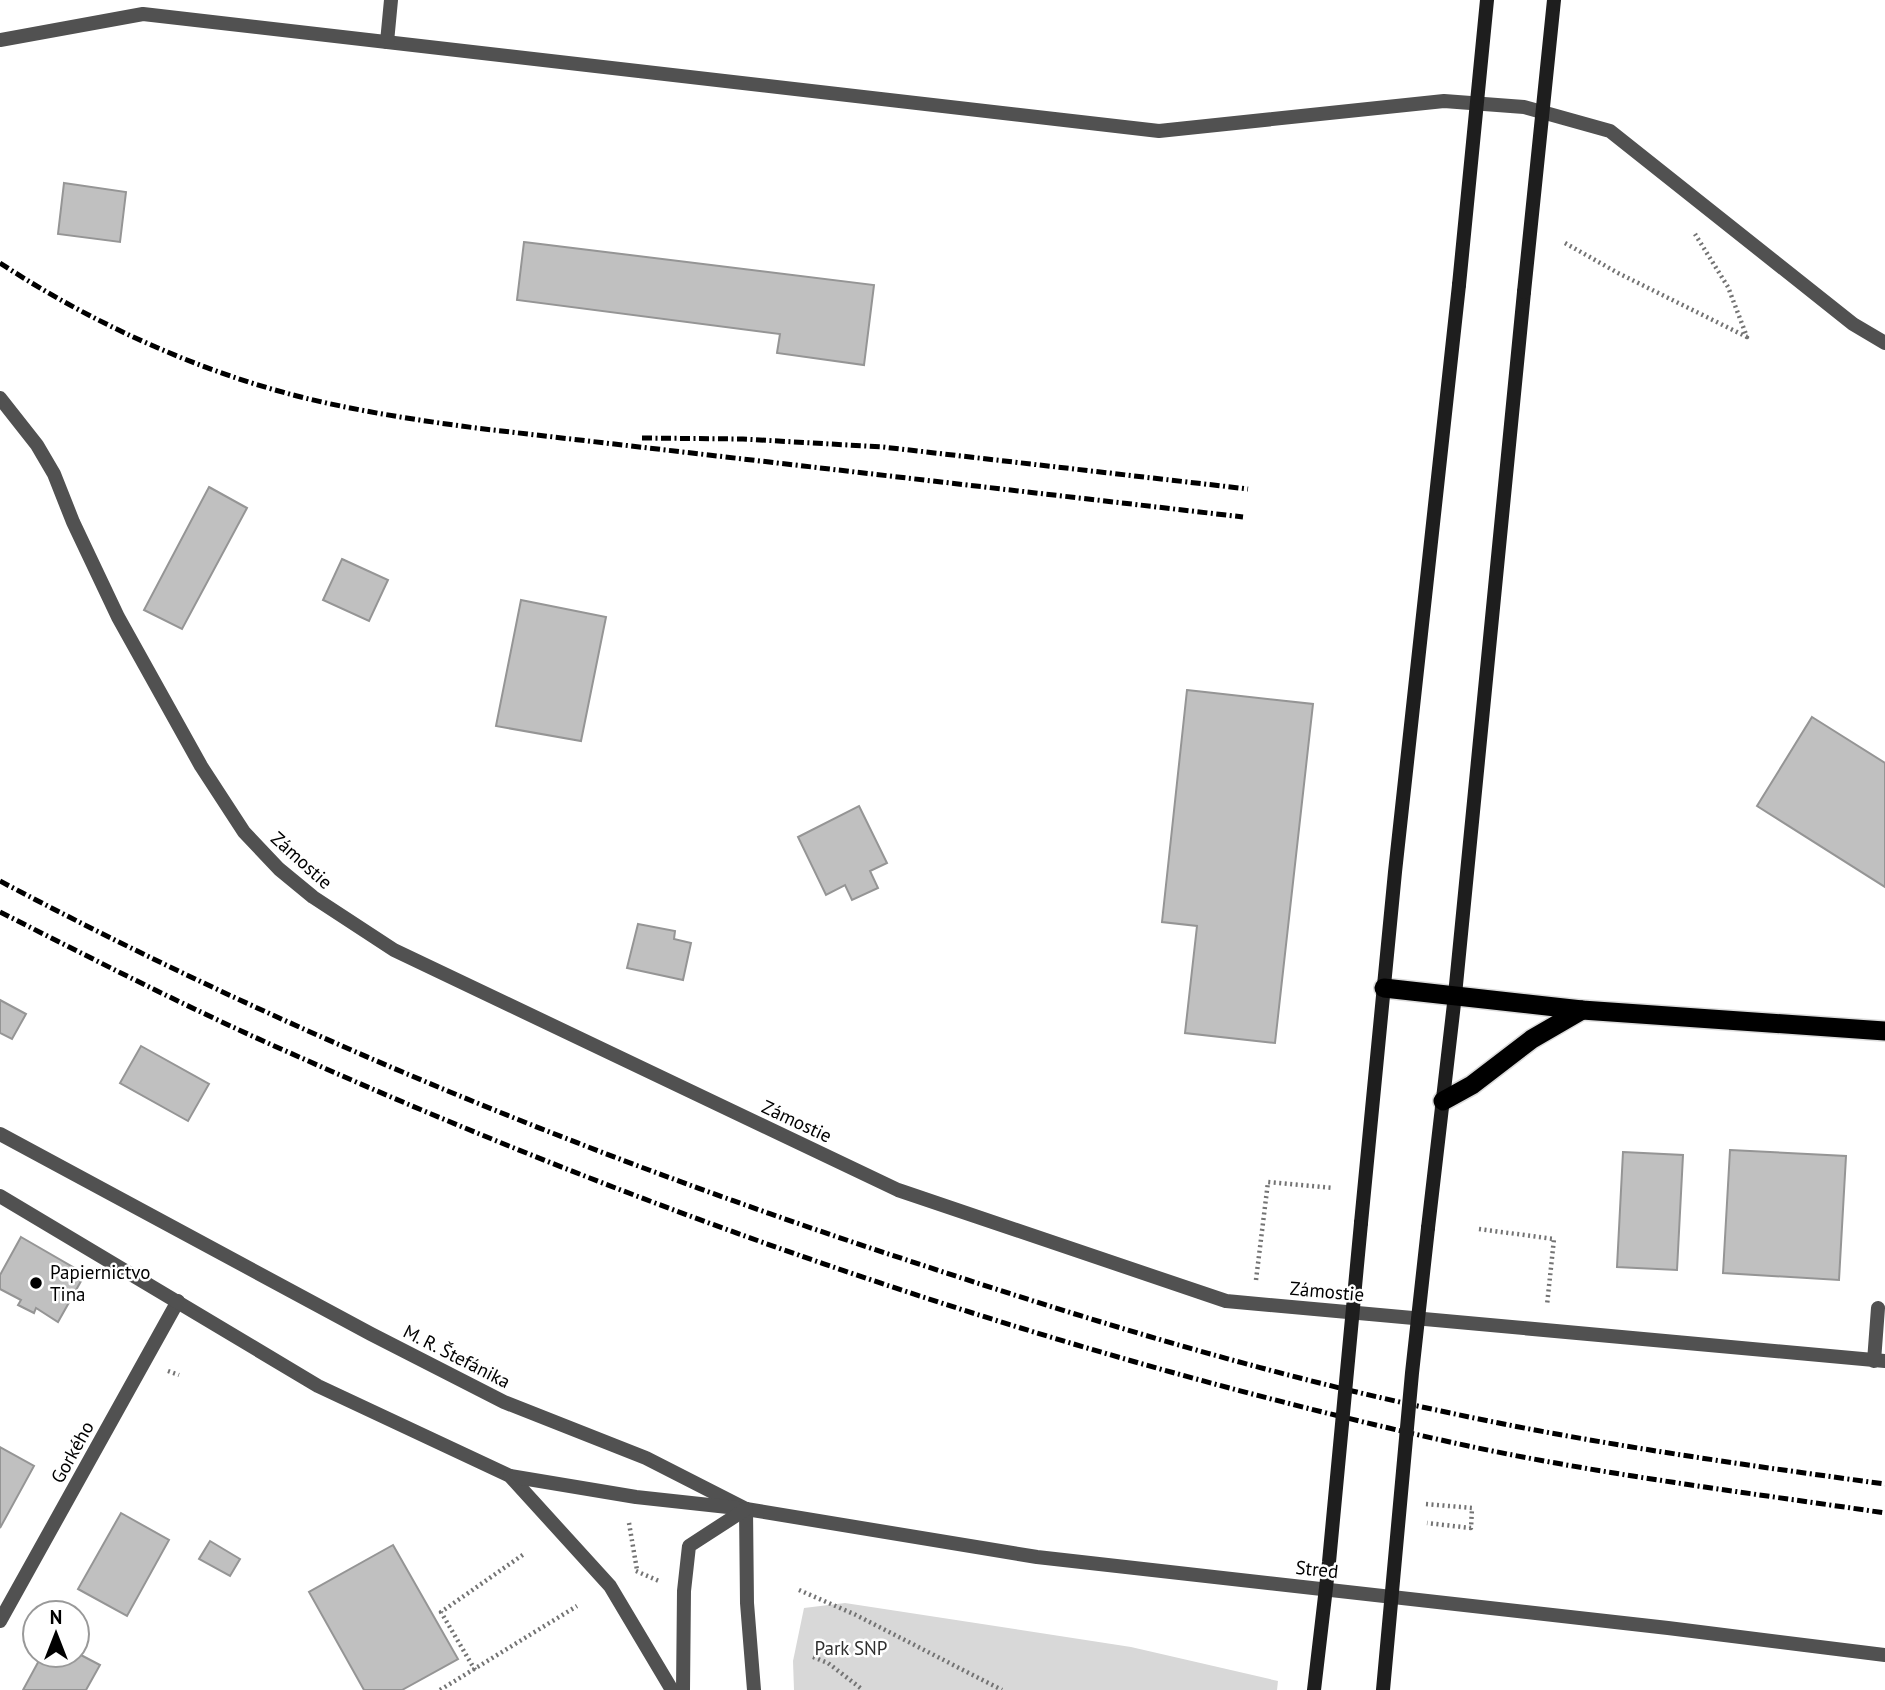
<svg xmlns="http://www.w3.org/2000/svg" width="1885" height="1690" font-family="'PT Sans',sans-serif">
  <rect width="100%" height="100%" fill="#fff"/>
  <path fill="#d8d8d8" d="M845,1603L1131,1647L1278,1681L1277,1690H794L793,1661L804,1608Z"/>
  <g fill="#c0c0c0" stroke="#959595" stroke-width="2">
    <path d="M64,183L126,192L120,242L58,234Z"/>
    <path d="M524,242L874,285L864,365L777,353L780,334L517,300Z"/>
    <path d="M209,487L247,508L182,629L144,610Z"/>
    <path d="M342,559L388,580L369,621L323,600Z"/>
    <path d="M521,600L606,617L581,741L496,726Z"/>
    <path d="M1187,690L1313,704L1275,1043L1185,1033L1197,926L1162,922Z"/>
    <path d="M1812,717L1885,763V887L1757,806Z"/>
    <path d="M859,806L887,863L870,871L878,888L852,900L845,885L826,895L798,837Z"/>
    <path d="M638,924L675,931L674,939L691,943L683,980L627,968Z"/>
    <path d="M0,1000L26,1014L12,1039L0,1033Z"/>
    <path d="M141,1046L209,1084L188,1121L120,1083Z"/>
    <path d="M1730,1150L1846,1156L1839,1280L1723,1273Z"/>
    <path d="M1623,1152L1683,1155L1677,1270L1617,1267Z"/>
    <path d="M21,1237L85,1274L58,1322L36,1308L34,1313L18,1305L21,1300L0,1289V1275Z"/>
    <path d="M0,1447L34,1466L0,1528Z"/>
    <path d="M121,1513L169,1540L127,1616L78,1589Z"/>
    <path d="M210,1541L240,1559L230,1576L199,1559Z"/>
    <path d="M393,1545L458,1659L402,1690H364L309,1592Z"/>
    <path d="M77,1653L100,1665L86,1690H23L42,1655H77Z"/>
  </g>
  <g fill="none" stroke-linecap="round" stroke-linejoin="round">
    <defs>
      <g id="trunk">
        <path d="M1384,988L1582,1010L1885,1031"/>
        <path d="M1443,1101L1472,1085L1532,1039L1582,1010"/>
      </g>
    </defs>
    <use href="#trunk" stroke="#dbdbdb" stroke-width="22"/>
    <g stroke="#737373" stroke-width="4.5" stroke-dasharray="2 3.5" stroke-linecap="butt">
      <path d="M1565,243L1618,273L1747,337L1728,287L1695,234"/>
      <path d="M1479,1229L1554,1239L1547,1305"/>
      <path d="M1256,1280L1268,1182L1333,1188"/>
      <path d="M168,1371L179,1375"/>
      <path d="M1426,1504L1472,1508L1471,1528L1427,1523"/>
      <path d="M629,1523L637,1570"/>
      <path d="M636,1571L659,1581"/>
      <path d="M799,1590L856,1615L1002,1690"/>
      <path d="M813,1657L828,1663L863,1690"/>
      <path d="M475,1670L441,1612L524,1554"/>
      <path d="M440,1690L577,1606"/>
    </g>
    <g stroke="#515151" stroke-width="14">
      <path d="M0,40L143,14L1159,131L1444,101L1524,107L1610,131L1853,324L1885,343"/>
      <path d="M387,42L391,0"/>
      <path d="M0,398L37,445L54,474L73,522L118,617L201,766L244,832L279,869L313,897L394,950L898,1190L1226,1301L1885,1361"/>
      <path d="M1874,1361L1878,1308"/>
    </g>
    <g stroke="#515151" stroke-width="14">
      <path d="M746,1509L1037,1557L1668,1628L1885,1655"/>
      <path d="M0,1621L178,1301"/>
    </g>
    <g stroke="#515151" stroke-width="14">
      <path d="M0,1134L371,1334L504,1402L646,1458L746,1509"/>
      <path d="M0,1196L318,1386L510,1476L610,1586L672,1690"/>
      <path d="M510,1476L636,1497L737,1508"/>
      <path d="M746,1509L747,1603L754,1690"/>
      <path d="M683,1690L684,1591L689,1546L746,1509"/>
    </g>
    <g stroke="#1e1e1e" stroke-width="14">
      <path d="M1361,1223L1395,872L1459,285"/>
      <path d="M1428,1228L1455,995L1524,292"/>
    </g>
    <use href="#trunk" stroke="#000" stroke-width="19"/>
    <g stroke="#000" stroke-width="5" stroke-dasharray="10 3.5 2 3.5" stroke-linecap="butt">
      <path d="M0,263C90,322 193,369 297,396C356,411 416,420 476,428L1243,517"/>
      <path d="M642,438L743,439L883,447L1248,489"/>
      <path d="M0,881C294,1037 605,1162 922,1265C1092,1321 1265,1374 1441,1411C1588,1443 1737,1464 1885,1484"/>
      <path d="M0,912C95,960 190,1009 288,1052C655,1216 1049,1352 1441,1440C1587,1473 1737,1491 1885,1513"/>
    </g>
    <g stroke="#1e1e1e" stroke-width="14">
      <path d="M1459,285L1487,0"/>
      <path d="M1524,292L1554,0"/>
      <path d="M1314,1690L1329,1562L1361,1223"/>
      <path d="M1383,1690L1412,1373L1428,1228"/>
    </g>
  </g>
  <circle fill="#000" stroke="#fff" stroke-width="2.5" cx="36" cy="1283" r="7"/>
  <g text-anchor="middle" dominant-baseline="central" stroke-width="5" stroke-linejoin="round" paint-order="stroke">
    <g font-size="19" fill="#000" stroke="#fff">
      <text transform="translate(302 860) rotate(42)">Zámostie</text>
      <text transform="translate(797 1121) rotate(25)">Zámostie</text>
      <text transform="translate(1327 1291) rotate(5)">Zámostie</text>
      <text transform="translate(457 1356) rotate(27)">M. R. Štefánika</text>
      <text transform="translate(72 1452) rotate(-61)">Gorkého</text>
      <text transform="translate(1317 1569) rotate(6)">Stred</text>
    </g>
    <g font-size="19" fill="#000" stroke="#fff" text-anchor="start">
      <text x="50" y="1272">Papiernictvo<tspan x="50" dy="22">Tina</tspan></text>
    </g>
    <g font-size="19" fill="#2f2f2f" stroke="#fff">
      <text x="851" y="1648">Park SNP</text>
    </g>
  </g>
  <g transform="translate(56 1634)"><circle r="33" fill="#ffffff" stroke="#999999" stroke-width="2"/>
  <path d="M0-5L12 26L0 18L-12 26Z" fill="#000000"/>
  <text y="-10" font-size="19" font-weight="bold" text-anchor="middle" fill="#000000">N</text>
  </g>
</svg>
